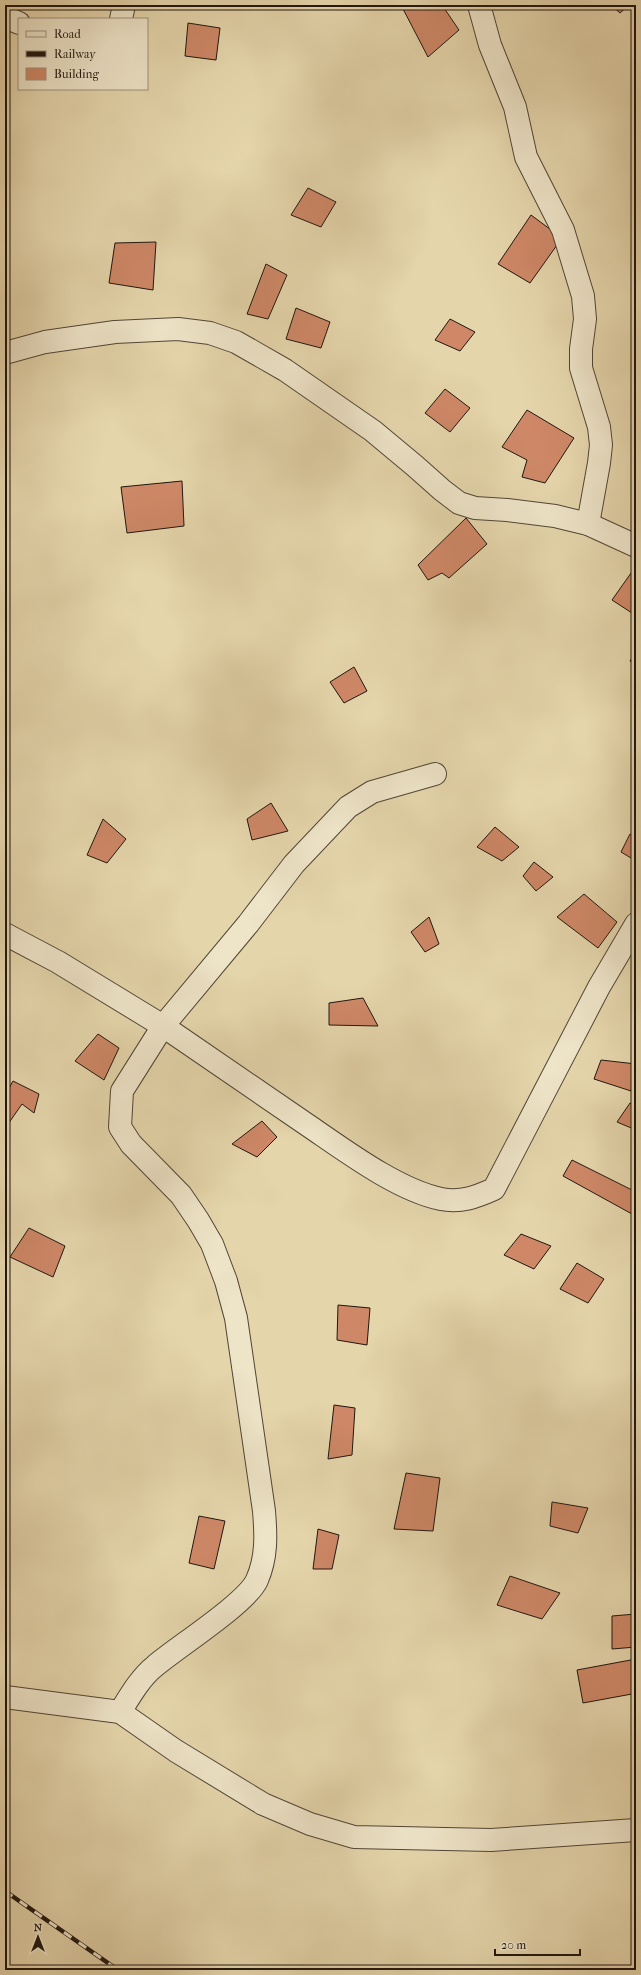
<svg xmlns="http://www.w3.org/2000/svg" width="641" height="1975" font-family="'IM FELL French Canon',serif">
  <rect width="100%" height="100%" fill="#e5d5ab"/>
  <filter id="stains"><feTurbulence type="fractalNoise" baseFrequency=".005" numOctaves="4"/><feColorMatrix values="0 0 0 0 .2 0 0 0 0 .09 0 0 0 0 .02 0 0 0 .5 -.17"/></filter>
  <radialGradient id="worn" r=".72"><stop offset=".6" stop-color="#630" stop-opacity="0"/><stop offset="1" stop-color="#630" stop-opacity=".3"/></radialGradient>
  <g fill="#ce8867" stroke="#201610">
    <path d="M401,5H442L459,30L428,57Z"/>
    <path d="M611,5H629L620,13Z"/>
    <path d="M188,23L220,28L216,60L185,56Z"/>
    <path d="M308,188L336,202L321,227L291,215Z"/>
    <path d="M531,215L562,238L530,283L498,264Z"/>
    <path d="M156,242L153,290L109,283L115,243Z"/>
    <path d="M266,264L287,275L268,319L247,314Z"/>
    <path d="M296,308L330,322L321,348L286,339Z"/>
    <path d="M450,319L475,332L460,351L435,340Z"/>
    <path d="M445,389L470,408L450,432L425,413Z"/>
    <path d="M527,410L574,438L545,483L522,477L527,460L502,447Z"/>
    <path d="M182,481L184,526L127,533L121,487Z"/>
    <path d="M466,518L487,544L449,578L442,573L428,580L418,565Z"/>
    <path d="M636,566V613L635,615L612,600Z"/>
    <path d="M636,652V666L630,661Z"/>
    <path d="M354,667L367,691L344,703L330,682Z"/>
    <path d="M271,803L288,831L252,840L247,819Z"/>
    <path d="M103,819L126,839L107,863L87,855Z"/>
    <path d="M495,827L519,847L502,861L477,847Z"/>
    <path d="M630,834L636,837V861L621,852Z"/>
    <path d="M534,862L553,877L536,891L523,876Z"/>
    <path d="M584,894L617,922L598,948L557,917Z"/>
    <path d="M429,917L439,944L425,952L411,932Z"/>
    <path d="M363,998L378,1026L329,1025V1003Z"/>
    <path d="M98,1034L119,1048L104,1080L75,1061Z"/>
    <path d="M601,1060L636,1064L631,1091L594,1079Z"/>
    <path d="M13,1081L39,1094L34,1113L22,1104L6,1127L5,1095Z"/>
    <path d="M630,1103L636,1105V1130L617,1122Z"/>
    <path d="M262,1121L277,1137L257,1157L232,1144Z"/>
    <path d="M572,1160L636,1192V1206L632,1214L563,1176Z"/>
    <path d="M29,1228L65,1246L53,1277L10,1257Z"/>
    <path d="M521,1234L551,1246L534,1269L504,1255Z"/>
    <path d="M577,1263L604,1279L588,1303L560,1289Z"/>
    <path d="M338,1305L370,1308L367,1345L337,1340Z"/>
    <path d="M334,1405L355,1408L352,1455L328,1459Z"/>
    <path d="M406,1473L440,1478L433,1531L394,1529Z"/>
    <path d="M552,1502L588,1508L578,1533L550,1526Z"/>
    <path d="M199,1516L225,1521L214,1569L189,1563Z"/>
    <path d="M318,1529L339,1535L332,1569H313Z"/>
    <path d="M510,1576L560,1593L542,1619L497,1605Z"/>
    <path d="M636,1614V1647L612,1649V1616Z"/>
    <path d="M636,1659L632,1694L583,1703L577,1670Z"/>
  </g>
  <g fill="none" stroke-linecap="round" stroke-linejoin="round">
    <defs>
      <g id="minor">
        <path d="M479,5L490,45L515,107L526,157L563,230L583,296L585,319L581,349V368L599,427L601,445L599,463L588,524"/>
        <path d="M5,17L19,23"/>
        <path d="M121,19L124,5"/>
        <path d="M5,353L45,342L115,332L178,329L210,333L236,342L285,370L373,431L415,466L442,490L459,503L475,508L507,510L555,516L588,524L636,546"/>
        <path d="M435,774L372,792L348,807L294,864L248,924L163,1026C210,1058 258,1091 306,1124C343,1149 397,1190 441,1199C461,1203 476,1197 494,1189L599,987L636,924"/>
        <path d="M5,934L58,962L163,1026L122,1091L120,1127L131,1144L181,1195L198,1220L212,1244L226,1281L236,1318L264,1511C266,1535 267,1557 257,1580C247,1603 177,1647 155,1666C140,1678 130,1696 120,1712"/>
        <path d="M5,1697L120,1712L176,1751L263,1804L310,1824L354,1837L491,1840L636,1830"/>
      </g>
    </defs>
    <use href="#minor" stroke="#514637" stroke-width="24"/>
    <use href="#minor" stroke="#eee4c8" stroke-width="22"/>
    <defs>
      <path id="rail" d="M5,1891L118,1970"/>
    </defs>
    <use href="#rail" stroke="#201610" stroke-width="4.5"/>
    <use href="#rail" stroke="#eee4c8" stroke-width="3" stroke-dasharray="9" stroke-linecap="butt"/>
  </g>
  <rect width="641" height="1975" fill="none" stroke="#e5d5ab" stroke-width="20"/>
  <rect x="6" y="6" width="629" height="1963" fill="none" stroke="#201610" stroke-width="2"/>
  <rect x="10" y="10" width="621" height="1955" fill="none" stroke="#201610"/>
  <rect x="18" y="18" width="130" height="72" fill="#eee4c8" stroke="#9c927e"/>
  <rect x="26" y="31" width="20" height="6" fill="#eee4c8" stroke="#9c927e"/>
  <text x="54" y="38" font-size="12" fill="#201610">Road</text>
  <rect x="26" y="51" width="20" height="6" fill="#201610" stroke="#9c927e"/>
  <text x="54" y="58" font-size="12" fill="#201610">Railway</text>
  <rect x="26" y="68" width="20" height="12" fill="#ce8867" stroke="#9c927e"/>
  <text x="54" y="78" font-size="12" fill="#201610">Building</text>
  <g transform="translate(38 1937)" stroke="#eee4c8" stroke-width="3" paint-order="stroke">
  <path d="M0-3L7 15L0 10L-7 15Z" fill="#201610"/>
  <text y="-6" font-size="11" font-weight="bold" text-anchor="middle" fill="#201610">N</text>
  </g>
  <path d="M495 1949v6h85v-6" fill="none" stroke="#201610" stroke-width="2"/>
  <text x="501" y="1949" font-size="12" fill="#201610" stroke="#eee4c8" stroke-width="3" paint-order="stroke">20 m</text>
  <rect width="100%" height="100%" filter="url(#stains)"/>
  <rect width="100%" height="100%" fill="url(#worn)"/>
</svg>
